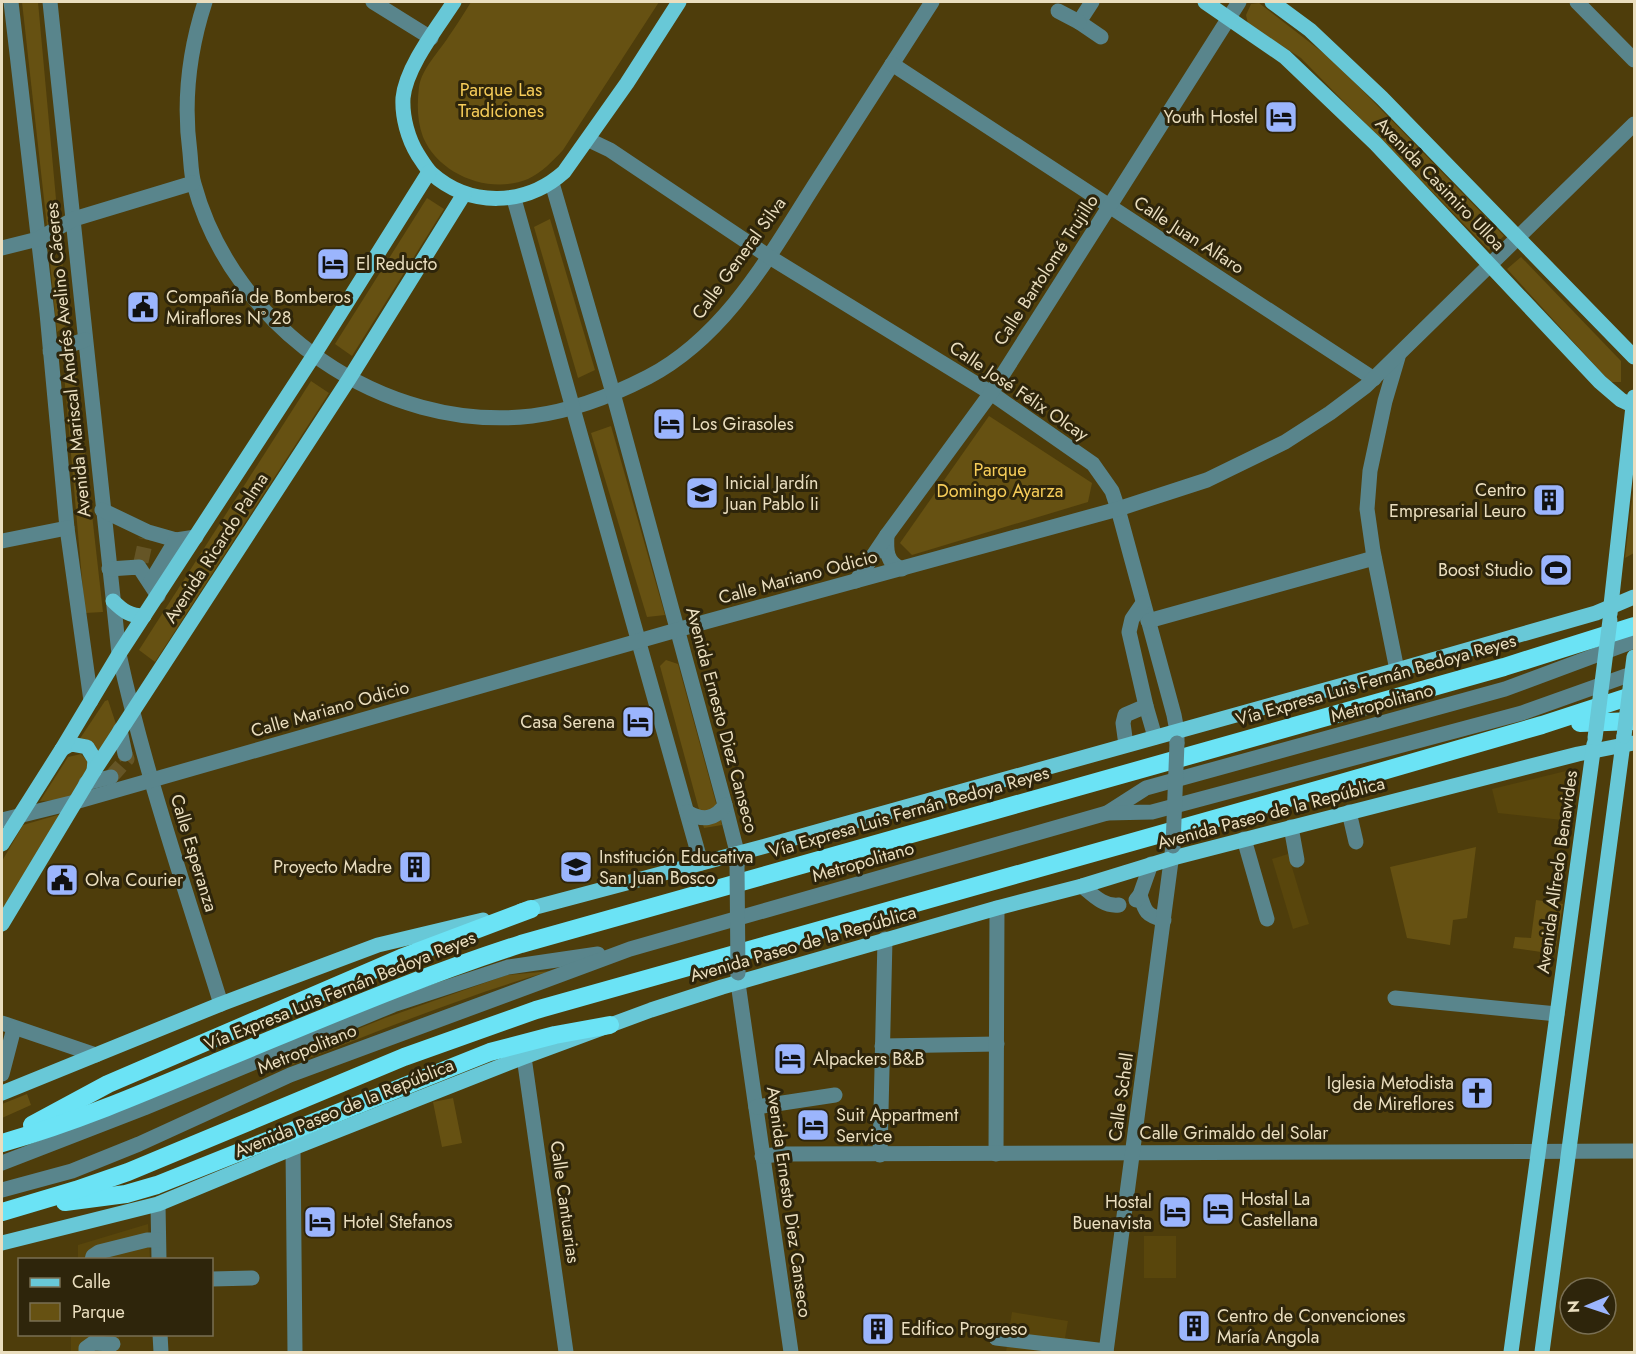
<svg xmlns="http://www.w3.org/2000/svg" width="1636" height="1354" font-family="Jost,sans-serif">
  <rect width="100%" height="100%" fill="#4e3d0b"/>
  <g fill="#59460c">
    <path d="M1574,769L1577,772L1571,821L1498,813L1492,789Z"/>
    <path d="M1288,854L1309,924L1293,929L1272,859Z"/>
    <path d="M148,1224L150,1259H78V1245Z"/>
    <rect x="1144" y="1236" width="32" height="42"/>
    <path d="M1012,1312L1068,1321L1065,1338L1087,1342L1064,1352H1006Z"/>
    <path d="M71,1335H119L120,1352H71Z"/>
  </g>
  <g fill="#665112">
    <path d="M22,2H38L58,221L47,226Z"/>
    <path d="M471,2H659L563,150C552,162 542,172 528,179C490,195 439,175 423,137C417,121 417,103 419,87C422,68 439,52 449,36C457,25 464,13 471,2Z"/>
    <path d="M1259,3L1335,62L1504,236L1489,250L1301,58L1248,24L1246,15L1251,4Z"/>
    <path d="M427,198L444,209L352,356L335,344Z"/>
    <path d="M550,219L595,370L578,378L534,227Z"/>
    <path d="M1521,257L1621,361V382H1610L1507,269Z"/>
    <path d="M62,260L70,323L57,332L50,262Z"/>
    <path d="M75,364L103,612L85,613L64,374Z"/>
    <path d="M311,381L329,393L155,662L139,650Z"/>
    <path d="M989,416L1092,483L1088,502L912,555L900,543Z"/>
    <path d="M611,426L665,615L647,617L591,433Z"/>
    <path d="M1634,483V553L1625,558Z"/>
    <path d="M666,660L678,664L722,825L704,828L660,666Z"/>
    <path d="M108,700L116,724L100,755L79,740L105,701Z"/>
    <path d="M81,754L88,762L89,766L68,800L40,801L68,757Z"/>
    <path d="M61,814L2,913V861L23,825Z"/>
    <path d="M1476,847L1467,918L1453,920L1450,945L1407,938L1390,867Z"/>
    <path d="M1536,900L1563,904L1555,954L1513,948L1515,937L1531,938Z"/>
    <path d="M551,971C463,996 377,1032 291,1065L288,1057L385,1018L507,975Z"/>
    <path d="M27,1094L31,1105L2,1118V1104Z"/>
    <path d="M453,1098L462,1143L442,1147L433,1102Z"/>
  </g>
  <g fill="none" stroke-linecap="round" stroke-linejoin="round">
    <g stroke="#655526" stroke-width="15" stroke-dasharray="15 8" stroke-linecap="butt">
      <path d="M141,562L146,539"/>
      <path d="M111,777L127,759L125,754"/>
    </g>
    <g stroke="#59858c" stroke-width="15">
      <path d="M11,2L47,313L67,528L91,701"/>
      <path d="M50,2L119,654C145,773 185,888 221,1004"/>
      <path d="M205,2C189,51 183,101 190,153C191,163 191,174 194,184C233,328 383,433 532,416C571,411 613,395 648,377C728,335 772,251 819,178C857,119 895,60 932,2"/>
      <path d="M373,2L431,38"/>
      <path d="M1092,2L1079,22L1101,37"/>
      <path d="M1577,2L1634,60"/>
      <path d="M1058,11L1079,22"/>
      <path d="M892,64L1374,379"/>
      <path d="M589,140L610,150L768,256L991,393L1093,464L1112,491L1118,509L1174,715L1177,731V743"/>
      <path d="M552,183L613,393L725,805L737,852V865"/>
      <path d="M514,199L701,863"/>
      <path d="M2,248L38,239L74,219L193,183"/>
      <path d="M50,351L85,340"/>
      <path d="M102,510L148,532L176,540L196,537"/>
      <path d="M887,535C886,550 886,563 902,569"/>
      <path d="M2,541L67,528"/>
      <path d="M109,569L139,567L158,596"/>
      <path d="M856,581L887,535L991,393L1239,2"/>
      <path d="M150,583L176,540"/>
      <path d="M1148,621L1374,558"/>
      <path d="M1397,670L1373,551L1367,509L1370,471L1385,401L1398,357"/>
      <path d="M1146,706L1155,737"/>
      <path d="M120,730L125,754"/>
      <path d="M1126,745L1123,723L1125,715L1146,706L1129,632L1132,619L1143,603"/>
      <path d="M86,783L111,777"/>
      <path d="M687,812C702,821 715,820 725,805"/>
      <path d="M1349,812L1356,842"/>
      <path d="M1107,813L1146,788L1505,689L1634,641"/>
      <path d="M2,820L75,802L705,622L1118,509L1207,480L1285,442L1330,413L1366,386L1634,124"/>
      <path d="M1291,827L1297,860"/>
      <path d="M1244,839L1267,919"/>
      <path d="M1082,886C1093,895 1104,907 1119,905"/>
      <path d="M1140,895C1145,912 1146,915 1164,920"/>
      <path d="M1136,900L1140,895L1151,864"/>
      <path d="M738,973V983L791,1352"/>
      <path d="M1395,998L1557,1014"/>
      <path d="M2,1023L96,1055"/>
      <path d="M882,1046L997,1044"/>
      <path d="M524,1057L566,1352"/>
      <path d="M2,1074L14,1028"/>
      <path d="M756,1107L835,1095"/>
      <path d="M293,1148L295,1352"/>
      <path d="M996,1154L997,908"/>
      <path d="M880,1155L885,939"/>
      <path d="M762,1156L784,1154L1634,1151"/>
      <path d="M2,1163L144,1108L393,1005L508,967L598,954"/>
      <path d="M2,1190L72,1171L139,1144L290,1075L630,949L1107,813L1152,812L1522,713L1634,673"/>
      <path d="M158,1204L159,1260"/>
      <path d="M92,1260L93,1256L99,1252L147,1240H158"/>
      <path d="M212,1279L252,1278"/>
      <path d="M160,1334L161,1352"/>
      <path d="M996,1338L1106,1351"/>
      <path d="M86,1352V1348L93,1343L113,1344"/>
      <path d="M1106,1352L1173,846"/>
    </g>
    <g stroke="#68c8d7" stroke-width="15">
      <path d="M454,2C437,28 406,67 403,98C402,117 408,139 418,155C422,161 426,168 431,173C470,208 526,206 564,172L627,83L679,2"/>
      <path d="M1205,2L1285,57L1376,144L1600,382L1621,400L1634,406"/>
      <path d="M1272,2L1310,30L1382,98L1634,357"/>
      <path d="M113,601C123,611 130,616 144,616"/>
      <path d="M1610,614L1634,397"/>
      <path d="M62,749L71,744L87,747L95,760L94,771"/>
      <path d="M2,844L62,749L119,654L314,355L429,172"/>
      <path d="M521,911L762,847L1397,670L1596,613L1634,597"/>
      <path d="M2,924L94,771L349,379L464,194"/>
      <path d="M2,1093L221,1004L378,945L483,920"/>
      <path d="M2,1243L158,1204L293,1148L524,1057L651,1010L722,987L997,908L1082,886L1173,858L1578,754L1634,743"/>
      <path d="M1511,1352L1594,744"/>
      <path d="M1542,1352L1624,736"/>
    </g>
    <g stroke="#6be3f5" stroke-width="18">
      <path d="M1580,723L1634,721"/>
      <path d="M32,1125L108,1084L401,958L531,909"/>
      <path d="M2,1143C76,1122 148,1091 219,1061C319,1020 418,977 521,944L1504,667L1634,626"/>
      <path d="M65,1202L126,1194L157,1185L490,1052L555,1035L610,1025"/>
      <path d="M2,1212L76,1190L128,1172L404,1057L536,1010L1324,788L1542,725L1634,695"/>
    </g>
    <g stroke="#59858c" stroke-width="15">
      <path d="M1173,846L1177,743"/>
      <path d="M737,865L738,973"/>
    </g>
    <g stroke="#68c8d7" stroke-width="15">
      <path d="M1624,736L1634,657"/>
      <path d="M1595,738L1610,620"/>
    </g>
  </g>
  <defs>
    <symbol id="hotel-square" viewBox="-11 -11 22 22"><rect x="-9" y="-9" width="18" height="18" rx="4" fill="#9bb5fd" stroke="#2e250b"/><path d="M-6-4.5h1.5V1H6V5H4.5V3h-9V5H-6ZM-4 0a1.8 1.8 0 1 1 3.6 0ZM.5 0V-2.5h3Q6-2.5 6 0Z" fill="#111"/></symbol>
    <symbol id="civic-square" viewBox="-11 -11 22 22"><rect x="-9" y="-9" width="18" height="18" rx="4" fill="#9bb5fd" stroke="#2e250b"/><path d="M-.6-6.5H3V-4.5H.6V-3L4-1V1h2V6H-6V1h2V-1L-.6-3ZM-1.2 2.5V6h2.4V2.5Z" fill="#111"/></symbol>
    <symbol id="school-square" viewBox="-11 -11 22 22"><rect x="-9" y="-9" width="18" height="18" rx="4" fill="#9bb5fd" stroke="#2e250b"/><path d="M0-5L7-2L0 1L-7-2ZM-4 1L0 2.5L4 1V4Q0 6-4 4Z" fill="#111"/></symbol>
    <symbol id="building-square" viewBox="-11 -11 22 22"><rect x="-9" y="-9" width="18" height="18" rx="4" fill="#9bb5fd" stroke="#2e250b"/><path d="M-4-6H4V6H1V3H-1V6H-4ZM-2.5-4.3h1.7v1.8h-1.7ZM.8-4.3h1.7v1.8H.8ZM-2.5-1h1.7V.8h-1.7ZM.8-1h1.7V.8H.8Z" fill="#111"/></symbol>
    <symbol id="stadium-square" viewBox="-11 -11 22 22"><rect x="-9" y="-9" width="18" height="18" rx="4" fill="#9bb5fd" stroke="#2e250b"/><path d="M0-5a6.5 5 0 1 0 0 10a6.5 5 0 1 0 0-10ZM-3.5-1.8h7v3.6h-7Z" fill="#111"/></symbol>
    <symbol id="church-square" viewBox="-11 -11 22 22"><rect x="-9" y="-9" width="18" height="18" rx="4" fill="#9bb5fd" stroke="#2e250b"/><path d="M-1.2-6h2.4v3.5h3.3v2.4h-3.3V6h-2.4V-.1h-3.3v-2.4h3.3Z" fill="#111"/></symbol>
  </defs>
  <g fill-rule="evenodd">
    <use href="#hotel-square" x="1262" y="98" width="38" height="38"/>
    <use href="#hotel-square" x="314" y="245" width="38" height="38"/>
    <use href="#civic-square" x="124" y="288" width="38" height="38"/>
    <use href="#hotel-square" x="650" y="405" width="38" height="38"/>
    <use href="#school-square" x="683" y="474" width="38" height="38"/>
    <use href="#building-square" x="1530" y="481" width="38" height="38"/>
    <use href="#stadium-square" x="1537" y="551" width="38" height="38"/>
    <use href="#hotel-square" x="619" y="703" width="38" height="38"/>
    <use href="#building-square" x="396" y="848" width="38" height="38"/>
    <use href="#school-square" x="557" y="848" width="38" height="38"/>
    <use href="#civic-square" x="43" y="861" width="38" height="38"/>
    <use href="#hotel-square" x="771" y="1040" width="38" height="38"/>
    <use href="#church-square" x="1458" y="1074" width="38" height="38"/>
    <use href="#hotel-square" x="794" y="1106" width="38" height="38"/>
    <use href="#hotel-square" x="1199" y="1190" width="38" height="38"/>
    <use href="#hotel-square" x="1156" y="1193" width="38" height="38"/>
    <use href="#hotel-square" x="301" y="1203" width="38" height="38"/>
    <use href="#building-square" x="1175" y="1307" width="38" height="38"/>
    <use href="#building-square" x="859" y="1310" width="38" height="38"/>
  </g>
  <g text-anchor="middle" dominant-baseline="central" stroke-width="6" stroke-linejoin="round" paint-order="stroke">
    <g font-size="18" fill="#f7cd59" stroke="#2e250b">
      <text x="501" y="90">Parque Las<tspan x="501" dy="21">Tradiciones</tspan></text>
      <text x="1000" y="470">Parque<tspan x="1000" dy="21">Domingo Ayarza</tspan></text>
    </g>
    <g font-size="18" fill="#eadebf" stroke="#2e250b" text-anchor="start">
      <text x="1258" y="117" text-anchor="end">Youth Hostel</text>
      <text x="356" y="264">El Reducto</text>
      <text x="166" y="297">Compañía de Bomberos<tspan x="166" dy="21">Miraflores Nº 28</tspan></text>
      <text x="692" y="424">Los Girasoles</text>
      <text x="725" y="483">Inicial Jardín<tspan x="725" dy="21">Juan Pablo Ii</tspan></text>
      <text x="1526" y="490" text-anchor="end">Centro<tspan x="1526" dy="21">Empresarial Leuro</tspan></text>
      <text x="1533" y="570" text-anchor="end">Boost Studio</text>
      <text x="615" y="722" text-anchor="end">Casa Serena</text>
      <text x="599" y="857">Institución Educativa<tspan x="599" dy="21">San Juan Bosco</tspan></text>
      <text x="392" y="867" text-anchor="end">Proyecto Madre</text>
      <text x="85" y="880">Olva Courier</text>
      <text x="813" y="1059">Alpackers B&amp;B</text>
      <text x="1454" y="1083" text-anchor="end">Iglesia Metodista<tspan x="1454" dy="21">de Mireflores</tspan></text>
      <text x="836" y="1115">Suit Appartment<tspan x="836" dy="21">Service</tspan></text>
      <text x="1241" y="1199">Hostal La<tspan x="1241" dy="21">Castellana</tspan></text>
      <text x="1152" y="1202" text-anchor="end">Hostal<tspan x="1152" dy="21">Buenavista</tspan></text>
      <text x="343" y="1222">Hotel Stefanos</text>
      <text x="1217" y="1316">Centro de Convenciones<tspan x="1217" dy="21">María Angola</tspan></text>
      <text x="901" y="1329">Edifico Progreso</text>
    </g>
    <g font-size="18" fill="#eadebf" stroke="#2e250b">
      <text transform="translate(1440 184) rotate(46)">Avenida Casimiro Ulloa</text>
      <text transform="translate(1189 235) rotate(33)">Calle Juan Alfaro</text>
      <text transform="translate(739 258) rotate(-54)">Calle General Silva</text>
      <text transform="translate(1046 270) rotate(-57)">Calle Bartolomé Trujillo</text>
      <text transform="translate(68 360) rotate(-96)">Avenida Mariscal Andrés Avelino Cáceres</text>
      <text transform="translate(1019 391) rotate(34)">Calle José Félix Olcay</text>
      <text transform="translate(216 548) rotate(-57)">Avenida Ricardo Palma</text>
      <text transform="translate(798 577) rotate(-15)">Calle Mariano Odicio</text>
      <text transform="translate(1376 680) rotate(-16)">Vía Expresa Luis Fernán Bedoya Reyes</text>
      <text transform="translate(1382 703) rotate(-15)">Metropolitano</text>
      <text transform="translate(330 709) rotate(-16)">Calle Mariano Odicio</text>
      <text transform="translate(722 720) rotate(75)">Avenida Ernesto Diez Canseco</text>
      <text transform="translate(909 812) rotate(-16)">Vía Expresa Luis Fernán Bedoya Reyes</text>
      <text transform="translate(1271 813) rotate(-15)">Avenida Paseo de la República</text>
      <text transform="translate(194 853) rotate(73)">Calle Esperanza</text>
      <text transform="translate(863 862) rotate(-16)">Metropolitano</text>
      <text transform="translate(1557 872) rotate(-82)">Avenida Alfredo Benavides</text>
      <text transform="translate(803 944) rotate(-16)">Avenida Paseo de la República</text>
      <text transform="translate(340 991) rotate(-22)">Vía Expresa Luis Fernán Bedoya Reyes</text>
      <text transform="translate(307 1049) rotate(-22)">Metropolitano</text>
      <text transform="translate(1121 1097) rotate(-82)">Calle Schell</text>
      <text transform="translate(344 1108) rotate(-22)">Avenida Paseo de la República</text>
      <text x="1234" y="1133">Calle Grimaldo del Solar</text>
      <text transform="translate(565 1202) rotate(82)">Calle Cantuarias</text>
      <text transform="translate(789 1202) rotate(82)">Avenida Ernesto Diez Canseco</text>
    </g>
  </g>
  <rect width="1636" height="1354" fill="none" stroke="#eadebf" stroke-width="6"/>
  <rect x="18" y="1258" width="195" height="78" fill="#2e250b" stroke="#796f53" stroke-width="1.5"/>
  <rect x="30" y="1278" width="30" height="9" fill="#68c8d7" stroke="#796f53" stroke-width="1.5"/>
  <text x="72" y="1288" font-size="18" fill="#eadebf">Calle</text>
  <rect x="30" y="1303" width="30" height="18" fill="#665112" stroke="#796f53" stroke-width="1.5"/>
  <text x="72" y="1318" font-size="18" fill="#eadebf">Parque</text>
  <g transform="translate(1588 1306) rotate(268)"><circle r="28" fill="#2e250b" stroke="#796f53" stroke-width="1.5"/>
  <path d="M0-4.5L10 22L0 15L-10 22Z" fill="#9bb5fd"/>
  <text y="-9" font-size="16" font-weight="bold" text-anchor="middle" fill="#eadebf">N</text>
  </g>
</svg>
